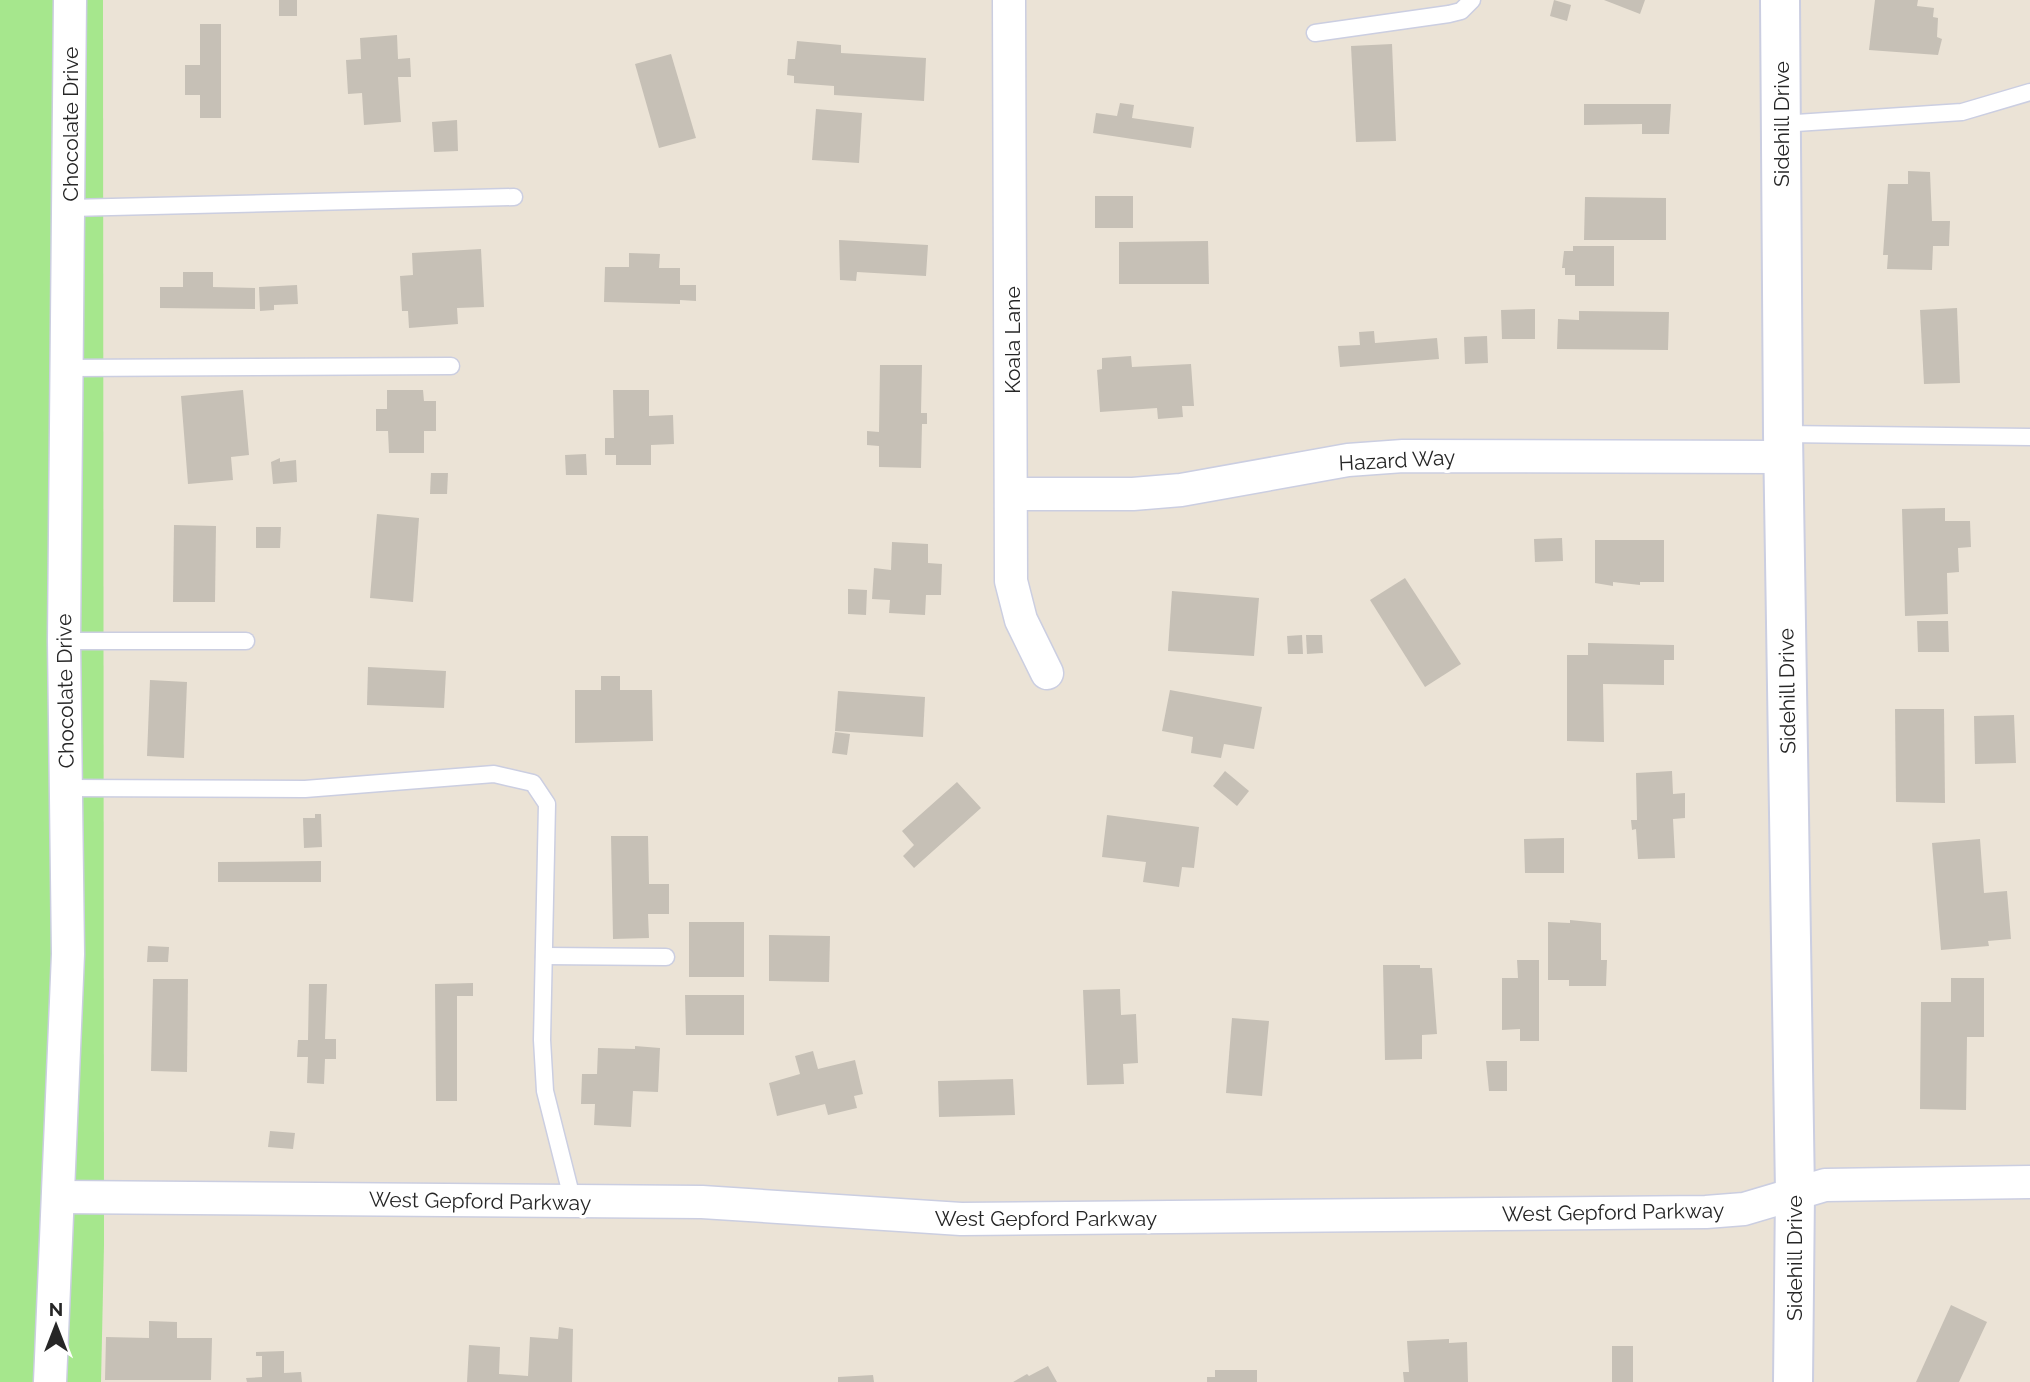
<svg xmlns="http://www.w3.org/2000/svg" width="2030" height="1382" font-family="Raleway,sans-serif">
  <rect width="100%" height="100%" fill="#ebe3d6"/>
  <path fill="#a6e78d" d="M0,0H103L104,1245L101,1382H0Z"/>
  <g fill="#c6c0b6">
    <rect x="279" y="0" width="18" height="16"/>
    <path d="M1554,0L1571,5L1567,21L1550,16Z"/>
    <path d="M1604,0H1645L1640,14Z"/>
    <path d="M1875,0H1918L1917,6L1934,8L1933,17L1938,18L1937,37L1942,39L1938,55L1869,50Z"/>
    <path d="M200,24H221V118H200V95H185V65H200Z"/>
    <path d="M397,35L398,59L410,58L411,77H398L401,122L364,125L362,93L348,94L346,60L361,59L360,38Z"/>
    <path d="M797,41L841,45V53L926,58L924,101L834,95V86L794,83V76L787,75L788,59H795Z"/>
    <path d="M1392,44L1396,141L1356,142L1351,46Z"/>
    <path d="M671,54L696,138L659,148L635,64Z"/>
    <path d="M1120,103L1134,105L1132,118L1194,127L1191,148L1093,133L1096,113L1117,116Z"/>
    <path d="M1584,104H1671L1669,134H1642V124L1584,125Z"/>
    <path d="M816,109L862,113L859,163L812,160Z"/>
    <path d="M457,120L458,151L434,152L432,122Z"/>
    <path d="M1908,171L1930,172L1932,221H1950L1949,246H1933L1932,270L1887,269L1888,255H1883L1888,184H1908Z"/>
    <rect x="1095" y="196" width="38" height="32"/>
    <path d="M1585,197L1666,198V240H1584Z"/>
    <path d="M839,240L928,245L926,276L857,272L856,281L840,280Z"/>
    <path d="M1208,241L1209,284H1119V242Z"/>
    <path d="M1573,246H1614V286H1575V275H1565V268H1562L1564,251H1573Z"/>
    <path d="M481,249L484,307L457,308L458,324L409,328L408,311H402L400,276L413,275L412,253Z"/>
    <path d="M629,253L660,254L659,268H680V285H696V301L680,300V304L604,302L605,267H629Z"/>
    <path d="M183,272H213V287L255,288V309L160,308V287H183Z"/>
    <path d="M297,285L298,304L274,305V310L260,311L259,287Z"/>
    <path d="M1957,308L1960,383L1924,384L1920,310Z"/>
    <path d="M1535,309V339H1502L1501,310Z"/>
    <path d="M1579,311L1669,312L1668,350L1557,349L1558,319L1579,320Z"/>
    <path d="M1374,331L1375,343L1437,338L1439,359L1340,367L1338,346L1360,345L1359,332Z"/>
    <path d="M1487,336L1488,363L1465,364L1464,337Z"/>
    <path d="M1131,356L1132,367L1191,364L1194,406H1182L1183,417L1158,419L1157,408L1100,412L1097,370L1102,369V358Z"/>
    <path d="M880,365H922L921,413H927V424H922L921,468L879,467V446L867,445V431L879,432Z"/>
    <path d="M243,390L249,455L231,457L233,480L188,484L181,396Z"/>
    <path d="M387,390H423L424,401H436V431H424V453H389L388,431H376V409H387Z"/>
    <path d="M613,390H649V416L673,415L674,444L651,445V465H616V455H605V438H614Z"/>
    <path d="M586,454L587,475H566L565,455Z"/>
    <path d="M280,458V462L296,460L297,482L273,484L271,462Z"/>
    <path d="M431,473H448L447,494H430Z"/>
    <path d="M1945,508V521H1970L1971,547L1958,548L1959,572L1947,573L1948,614L1905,616L1902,509Z"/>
    <path d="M377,514L419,518L413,602L370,598Z"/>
    <path d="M174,525L216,526L215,602H173Z"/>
    <path d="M256,527H281L280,548H256Z"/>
    <path d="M1562,538L1563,561L1535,562L1534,539Z"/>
    <path d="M1595,540H1664V582H1640V585L1613,582V586L1595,583Z"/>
    <path d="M892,542L928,544V563L942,564L941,595H926L925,615L889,613L890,600L872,599L874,568L891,570Z"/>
    <path d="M1405,578L1461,664L1425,687L1370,600Z"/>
    <path d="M848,589L867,590L866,615L848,614Z"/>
    <path d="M1172,591L1259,598L1254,656L1168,651Z"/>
    <path d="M1917,621H1948L1949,652H1918Z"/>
    <path d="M1302,635L1303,654H1288L1287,636Z"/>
    <path d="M1306,635H1322L1323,653L1307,654Z"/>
    <path d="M1588,643L1674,645V660H1664V685L1603,684L1604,742L1567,741V655H1588Z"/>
    <path d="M368,667L446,671L444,708L367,705Z"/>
    <path d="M601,676H620V690H652L653,741L575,743V690H601Z"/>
    <path d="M150,680L187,682L184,758L147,756Z"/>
    <path d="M1170,690L1262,707L1254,749L1224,744L1221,758L1191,753L1193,737L1162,731Z"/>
    <path d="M838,691L925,697L923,737L835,731Z"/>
    <path d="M1895,709H1944L1945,803L1896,802Z"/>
    <path d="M2014,715L2016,763L1975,764L1974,716Z"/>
    <path d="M835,732L850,734L847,755L832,753Z"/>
    <path d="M1225,771L1249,791L1237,806L1213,786Z"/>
    <path d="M1672,771L1673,794L1685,793V818L1673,819L1675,858L1638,859L1636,829L1632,830L1631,820H1637L1636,773Z"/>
    <path d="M957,782L981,808L914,868L903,856L914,845L902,831Z"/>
    <path d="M315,814H321L322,847L304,848L303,818H315Z"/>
    <path d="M1107,815L1199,827L1194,868L1182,867L1179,887L1143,882L1146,862L1102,857Z"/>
    <path d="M611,836H648L649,884H669V914H648L649,938L613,939Z"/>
    <path d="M1564,838V873H1525L1524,839Z"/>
    <path d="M1980,839L1984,893L2007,891L2011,939L1988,941L1989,946L1941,950L1932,843Z"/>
    <path d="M321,861V882H218V862Z"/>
    <path d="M1570,920L1601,923V960H1607L1606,986H1569V980H1548V922L1570,923Z"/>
    <rect x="689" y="922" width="55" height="55"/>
    <path d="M769,935L830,936L829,982L769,981Z"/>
    <path d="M148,946L169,947L168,962H147Z"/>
    <path d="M1517,960H1539V1041H1520V1029L1502,1030V978H1518Z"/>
    <path d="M1383,965H1420V968H1432L1437,1034L1422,1035V1059L1385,1060Z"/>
    <path d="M1951,978H1984V1037H1967L1966,1110L1920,1109L1921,1002H1951Z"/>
    <path d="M153,979H188L187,1072L151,1071Z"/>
    <path d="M473,983V996H457V1101H436L435,984Z"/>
    <path d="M309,984H327L325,1039H336V1059H325L324,1084L307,1083L308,1057H297L298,1040H308Z"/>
    <path d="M1120,989L1121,1015L1136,1014L1138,1063L1123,1064L1124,1084L1087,1085L1083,990Z"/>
    <path d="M685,995H744V1035H686Z"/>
    <path d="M1232,1018L1269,1021L1262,1096L1226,1093Z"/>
    <path d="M635,1046L660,1048L658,1092L633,1091L631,1127L594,1125L595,1104H581L582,1074H597L598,1048L635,1049Z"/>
    <path d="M813,1051L818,1069L855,1060L863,1094L854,1096L857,1108L828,1115L825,1104L777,1116L769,1083L800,1074L795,1056Z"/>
    <path d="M1486,1061H1507V1091H1489Z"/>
    <path d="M1013,1079L1015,1115L939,1117L938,1081Z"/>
    <path d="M270,1131L295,1133L293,1149L268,1147Z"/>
    <path d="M1951,1305L1987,1322L1959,1382H1916Z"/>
    <path d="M149,1321L177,1322V1338H212L211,1380H105L106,1337L149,1338Z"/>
    <path d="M559,1327L573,1329L572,1382H467L469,1345L500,1347L499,1374L528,1376L530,1337L558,1339Z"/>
    <path d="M1449,1339V1343L1467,1342L1468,1382H1404L1403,1372H1409L1407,1341Z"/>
    <rect x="1612" y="1346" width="21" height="36"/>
    <path d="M284,1351V1373L301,1372L302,1382H247L246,1378L262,1377V1356H256V1352Z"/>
    <path d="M1048,1366L1057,1382H1013L1027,1374L1029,1376Z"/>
    <path d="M1215,1370H1257V1382H1207V1377H1215Z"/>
    <path d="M873,1375L874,1382H838V1377Z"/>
  </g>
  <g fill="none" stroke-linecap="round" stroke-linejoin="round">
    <defs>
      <g id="service">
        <path d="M1315,33L1449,14L1461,11L1472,0"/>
        <path d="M1781,124L1962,112L2030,92"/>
        <path d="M70,208L514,197"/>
        <path d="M68,368L451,366"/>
        <path d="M1783,434L2030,437"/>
        <path d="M64,641H246"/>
        <path d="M67,788L305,789L494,774L533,783L547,804L542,1040L545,1091L573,1202"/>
        <path d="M544,956L666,957"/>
      </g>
      <g id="minor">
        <path d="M1009,0L1011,581L1021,620L1047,673"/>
        <path d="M1013,494H1133L1181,490L1348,460L1403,456L1783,457"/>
        <path d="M60,1197L702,1202L961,1219L1706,1212L1744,1209L1825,1185L2030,1182"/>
        <path d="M50,1382L68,954L64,641L70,0"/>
      </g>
      <path id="tertiary" d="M1780,0L1783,434L1795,1193L1793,1382"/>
    </defs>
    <use href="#service" stroke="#cbcee1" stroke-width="19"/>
    <use href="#minor" stroke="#cbcee1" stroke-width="35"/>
    <use href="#tertiary" stroke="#cbcee1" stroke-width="42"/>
    <use href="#service" stroke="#fff" stroke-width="16"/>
    <use href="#minor" stroke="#fff" stroke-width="32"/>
    <use href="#tertiary" stroke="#fff" stroke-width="38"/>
  </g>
  <g text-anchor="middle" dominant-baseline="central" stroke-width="7" stroke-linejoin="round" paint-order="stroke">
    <g font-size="21" fill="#262626" stroke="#fff">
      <text transform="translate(70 124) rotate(-90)">Chocolate Drive</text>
      <text transform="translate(1781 124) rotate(-90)">Sidehill Drive</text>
      <text transform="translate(1012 340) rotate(-90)">Koala Lane</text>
      <text transform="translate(1397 460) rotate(-3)">Hazard Way</text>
      <text transform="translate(65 691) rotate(-91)">Chocolate Drive</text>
      <text transform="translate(1787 691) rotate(-91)">Sidehill Drive</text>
      <text transform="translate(480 1201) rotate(1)">West Gepford Parkway</text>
      <text transform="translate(1613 1212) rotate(-1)">West Gepford Parkway</text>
      <text x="1046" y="1218">West Gepford Parkway</text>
      <text transform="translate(1794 1258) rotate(-90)">Sidehill Drive</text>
    </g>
  </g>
  <g transform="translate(56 1326)" stroke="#ffffff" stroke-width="5" paint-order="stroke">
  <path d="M0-5L12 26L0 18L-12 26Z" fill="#262626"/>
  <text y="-10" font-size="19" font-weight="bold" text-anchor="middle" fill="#262626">N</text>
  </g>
</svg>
